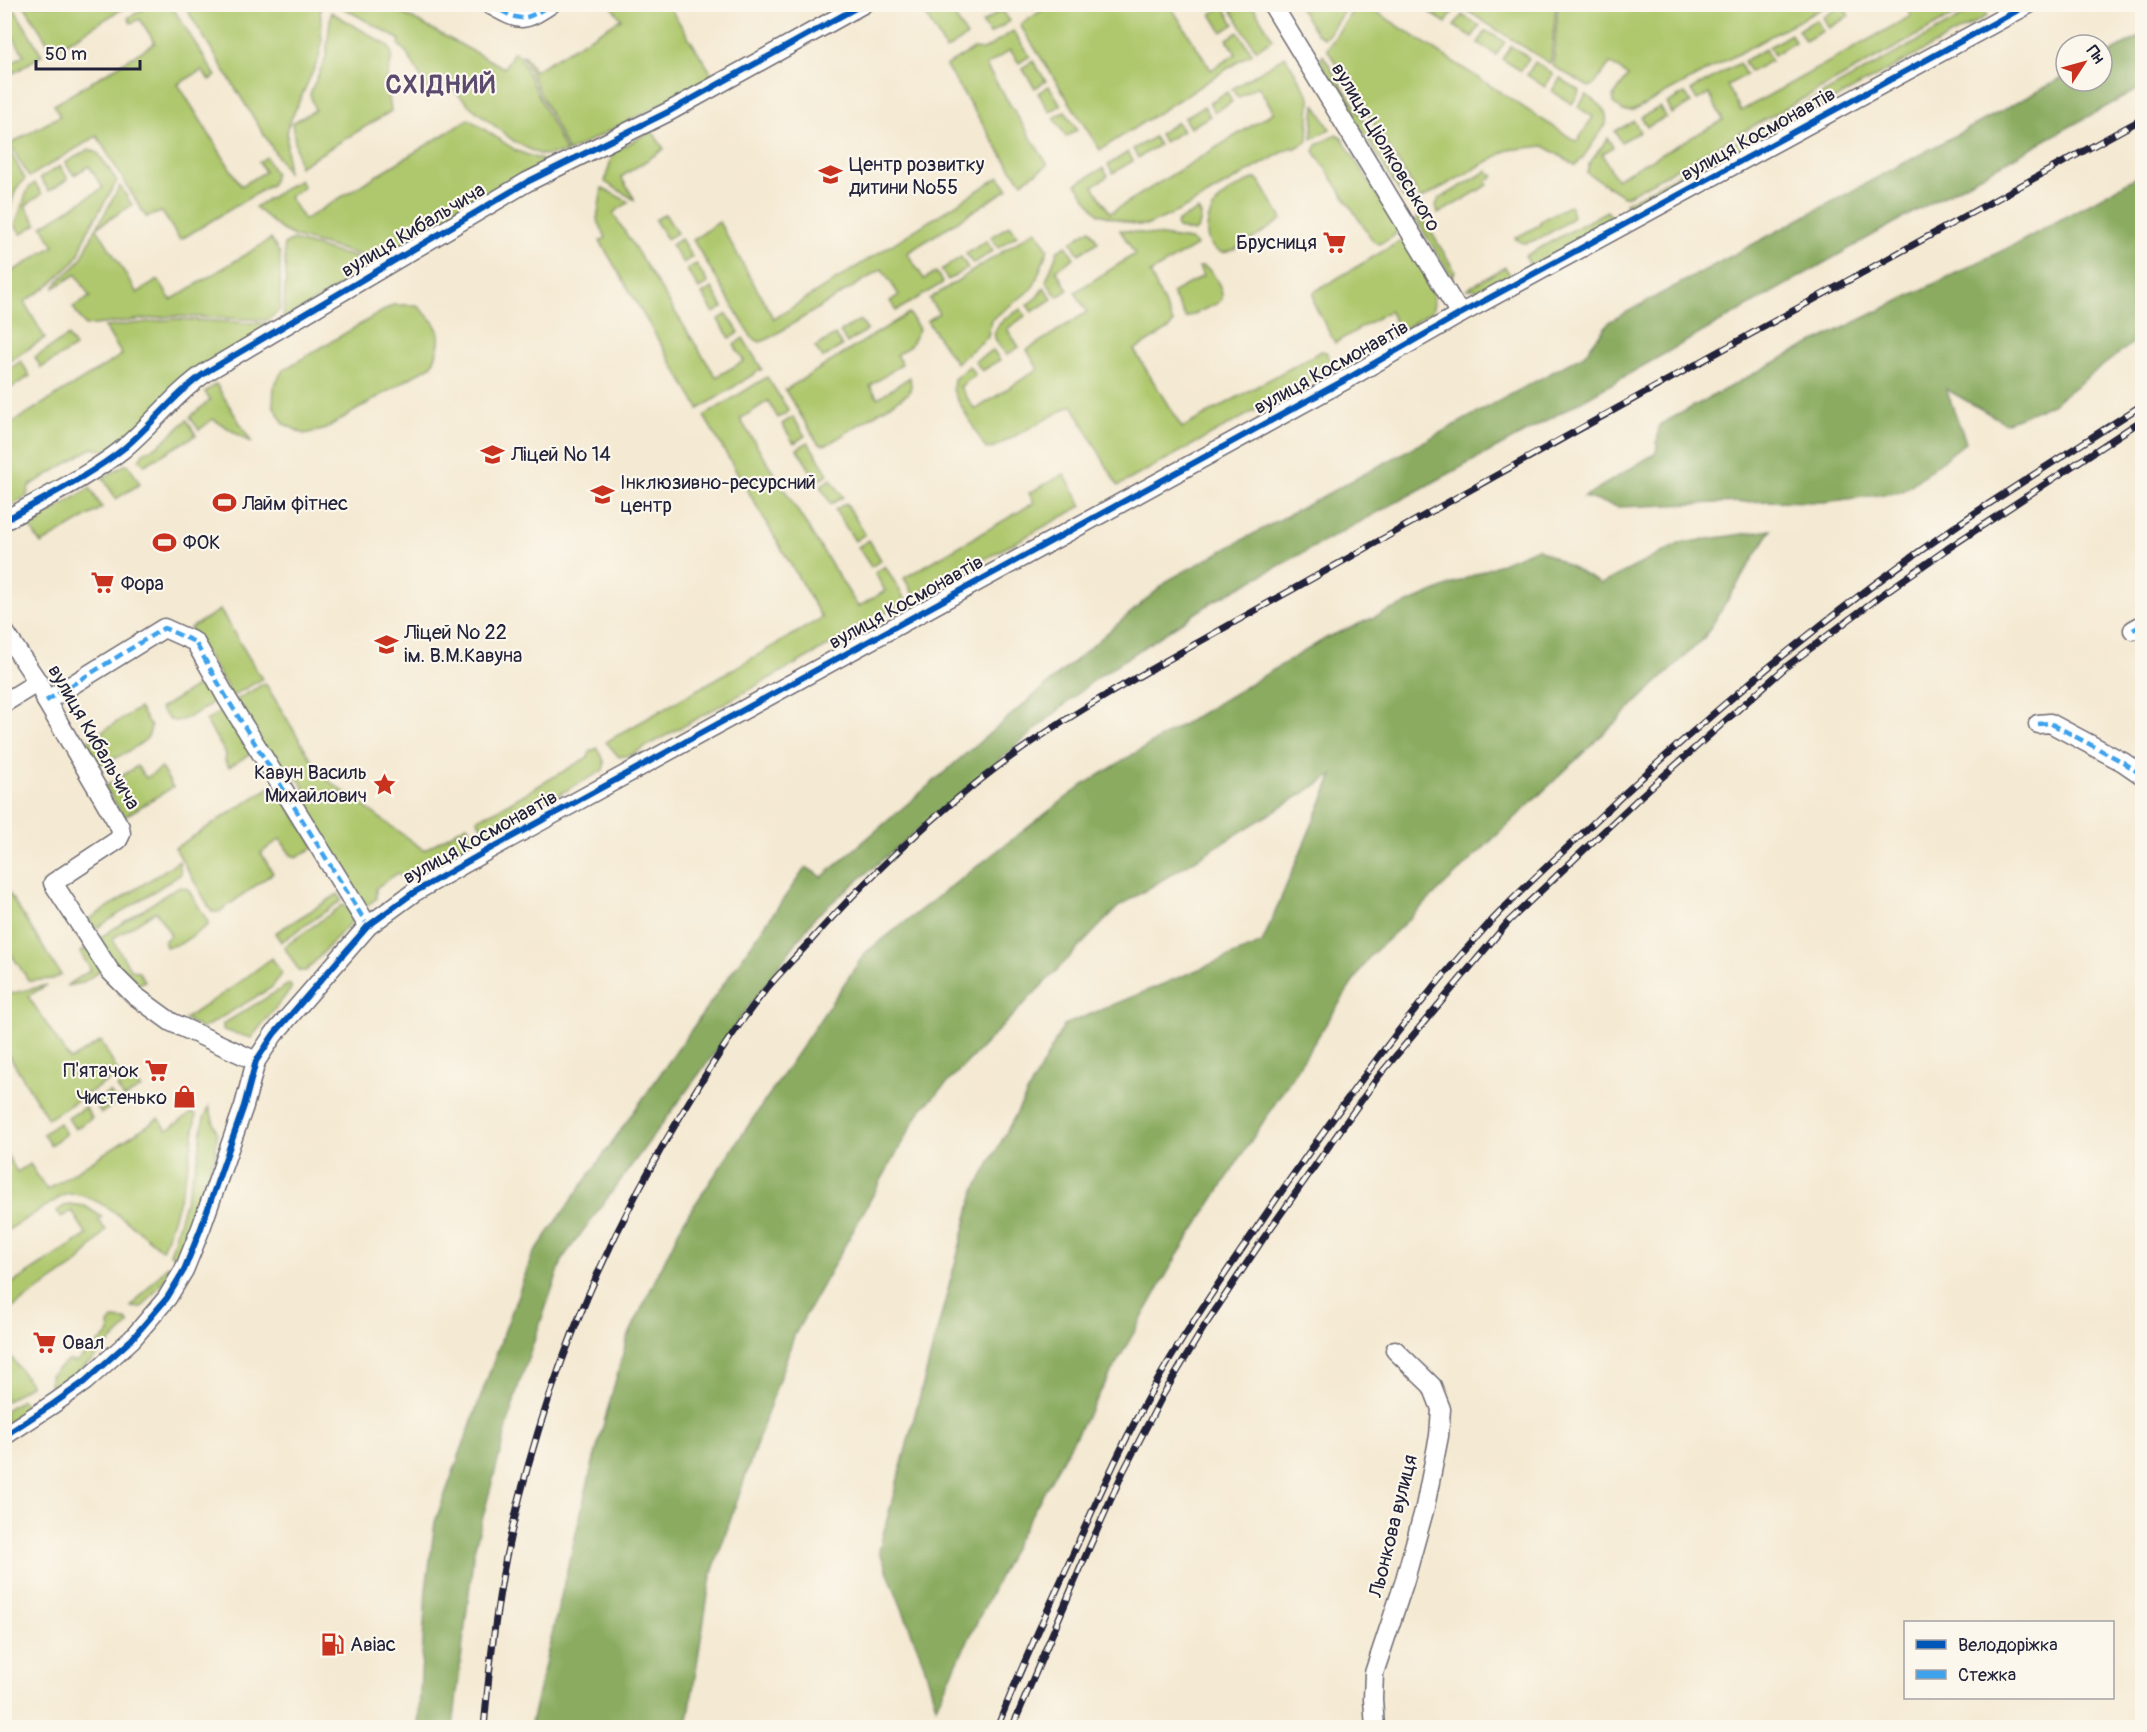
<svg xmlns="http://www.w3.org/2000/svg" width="2147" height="1732" font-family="Pangolin,sans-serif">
  <rect width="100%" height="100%" fill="#fbf7ec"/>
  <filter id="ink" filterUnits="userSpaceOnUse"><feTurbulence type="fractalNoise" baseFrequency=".0167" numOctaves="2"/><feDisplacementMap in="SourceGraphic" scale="12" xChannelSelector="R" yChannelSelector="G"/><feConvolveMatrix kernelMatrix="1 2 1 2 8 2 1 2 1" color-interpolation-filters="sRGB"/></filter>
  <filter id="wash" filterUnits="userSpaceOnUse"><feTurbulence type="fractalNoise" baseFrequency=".008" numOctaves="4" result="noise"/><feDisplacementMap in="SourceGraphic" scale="24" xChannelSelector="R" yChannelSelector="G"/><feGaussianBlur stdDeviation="1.35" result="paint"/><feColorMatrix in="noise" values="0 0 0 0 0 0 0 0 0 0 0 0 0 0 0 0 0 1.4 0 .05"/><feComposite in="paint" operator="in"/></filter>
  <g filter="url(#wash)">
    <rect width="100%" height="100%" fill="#f4e9d2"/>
    <g fill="#afc86d" stroke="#687554" stroke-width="1.5">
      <path d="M318,4L320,5L322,43L319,58L287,128V172L184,5Z"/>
      <path d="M1083,4L1170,5L1211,70L1236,54L1227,39L1238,32L1252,53L1100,150L1020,25L1050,5H1076L1080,8Z"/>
      <path d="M1357,4L1366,5L1577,142L1593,117L1578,107L1586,95C1597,102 1609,108 1606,124L1582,159L1575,165L1544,146L1508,150L1421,199L1327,49Z"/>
      <path d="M1434,4L1446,5L1454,10L1446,23L1429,12Z"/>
      <path d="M10,5H12L42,55L14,73L8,65L24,55L5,23V8Z"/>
      <path d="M24,5H129L53,51Z"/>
      <path d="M150,5H171L216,76L209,80L202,70L178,84L241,186L265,172L259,162L266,157L275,174L272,184L180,240L162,212L146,217L97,136L29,177L10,144L60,116L54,105L155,43L140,19L131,23L128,18Z"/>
      <path d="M338,5H387L504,68L514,52L519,55L566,153L541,155L515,142L471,107L451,87H443L431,95L406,52L399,45L400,40Z"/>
      <path d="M611,5H668L714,77L568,152L522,55L525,56L534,71L621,19Z"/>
      <path d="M920,5H950L948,6L967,36L946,50Z"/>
      <path d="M1228,5H1252L1273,39L1256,50Z"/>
      <path d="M1298,5H1348L1328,35L1324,38L1316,33Z"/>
      <path d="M1458,5H1556L1551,62L1549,63Z"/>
      <path d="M1558,5V4L1828,5L1633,111H1623L1613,103V97L1628,76L1610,63L1594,85L1589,87L1553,66Z"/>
      <path d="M1843,5L1849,16L1829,28L1823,17Z"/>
      <path d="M1905,5H1934L1956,14L1627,196H1623L1587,173L1589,164L1608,138L1613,147L1602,154L1616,179L1723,120L1709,94L1697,100L1691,90L1739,63L1746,75L1727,85L1741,111L1911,16Z"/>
      <path d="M1983,5L1987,16L1630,211L1626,203Z"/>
      <path d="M1223,6L1234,24L1222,32L1211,14Z"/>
      <path d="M1002,10L1010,21L990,34L982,23Z"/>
      <path d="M331,12L387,45C398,57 387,67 387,81C388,91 390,101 391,111L299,167L292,123L315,110L310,94L326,57Z"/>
      <path d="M1462,15L1480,26L1472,37L1454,26Z"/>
      <path d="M1816,20L1823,31L1805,41L1798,30Z"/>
      <path d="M1013,31L1030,56L1019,63L1010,50L986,66L1048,165L1022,182L1011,169L946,66L973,49L984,50Z"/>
      <path d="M1486,31L1505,42L1496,55L1478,43Z"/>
      <path d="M1791,34L1795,42L1774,55L1769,47Z"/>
      <path d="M1511,46L1529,58L1521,71L1502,59Z"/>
      <path d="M1765,49L1771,61L1750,72L1744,61Z"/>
      <path d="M1323,55L1414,201L1403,198L1320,61Z"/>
      <path d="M1285,56L1310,97L1308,141L1294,149L1292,147L1181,210L1148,225H1137L1099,214L1094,209L1076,184L1103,168L1108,176L1093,186L1110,213L1274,112L1258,86L1238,98L1232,89Z"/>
      <path d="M1033,61L1046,81L1035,88L1022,68Z"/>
      <path d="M1535,62L1553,74L1545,87L1527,75Z"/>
      <path d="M1560,78L1580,91L1572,104L1552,91Z"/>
      <path d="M1049,86L1061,105L1050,112L1038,93Z"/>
      <path d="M1227,92L1232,102L1215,112L1209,103Z"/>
      <path d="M1685,93L1691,103L1672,114L1667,103Z"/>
      <path d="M1315,104L1330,129L1312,139Z"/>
      <path d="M1204,106L1210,116L1190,128L1184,118Z"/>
      <path d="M1660,107L1666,117L1647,127L1641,117Z"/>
      <path d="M1065,111L1077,130L1066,137L1054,118Z"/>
      <path d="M469,119L517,151L547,162L386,259L364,256L296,237L282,230L255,207L299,180L304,187L289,197L304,220Z"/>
      <path d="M1634,121L1640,132L1621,142L1615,131Z"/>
      <path d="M1177,122L1183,131L1164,142L1159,134Z"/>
      <path d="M652,131L664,149L621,177L635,200L605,182L613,152Z"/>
      <path d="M1336,134L1341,137L1397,227C1398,237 1387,240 1379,244L1373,241L1314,151L1317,145Z"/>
      <path d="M1154,137L1159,145L1138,158L1133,149Z"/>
      <path d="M5,142L25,179L16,189L5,222Z"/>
      <path d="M89,149L98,153L117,181L87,232L79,254L74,262L47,287L24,302L45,338L5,364V276L54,246L42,226L103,188L89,166L74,175L65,163Z"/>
      <path d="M1128,152L1133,161L1113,173L1108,165Z"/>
      <path d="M60,166L68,179L49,191L40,178Z"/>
      <path d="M1487,171L1494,176L1486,181L1488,185L1438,214L1436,205L1439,199Z"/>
      <path d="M999,177L1008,189L907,253L924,279L936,272L943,283L896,311L890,301L899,295L882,269L768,339L760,342L752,338L693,240L719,222L774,319Z"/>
      <path d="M1253,179H1257L1260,182L1282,219C1268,229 1244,247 1227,252C1223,253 1222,253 1218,251C1200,242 1207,214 1218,202C1226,191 1241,186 1253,179Z"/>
      <path d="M35,183L42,194L25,206L37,224L21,234L15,225L28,189Z"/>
      <path d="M120,186L132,205L97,227Z"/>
      <path d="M602,188L629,202L613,213L716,377L744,361L734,345L743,338L762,369L699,409L600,241L606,238L597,220Z"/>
      <path d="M1570,205L1573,216C1567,224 1534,243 1524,243C1519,243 1519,241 1515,238L1541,224L1540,221Z"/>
      <path d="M1198,210L1201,215C1200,222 1200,229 1194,232L1178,228L1176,224L1178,221Z"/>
      <path d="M1607,211L1614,220L1531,266L1525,256Z"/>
      <path d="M665,214L677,233L667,239L655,220Z"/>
      <path d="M1420,214L1455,271L1452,277L1417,221V217Z"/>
      <path d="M1010,225L1017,235L998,248L991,237Z"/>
      <path d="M97,228L137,293L158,280L171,300L271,239L280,254V310L268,320L172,316L85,326L73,307L90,297L76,274L54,288C58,277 71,272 78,263C86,253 89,239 97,228Z"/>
      <path d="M1090,229L1098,242L1079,254L1071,242Z"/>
      <path d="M1036,230L1048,249L1033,288L991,320L988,337L956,363L927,321L939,313L929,299Z"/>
      <path d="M1120,230L1190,240L1197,245L1150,273L1173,323L1169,329L1134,350L1182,428L1321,351L1326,352L1334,367L1118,486L1072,405L993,448L986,449L956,397L953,390L954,379L969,366L975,375L960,387L975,410L1038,369L1027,350L1087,312L1075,292L1135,254Z"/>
      <path d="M681,239L692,257L683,263L671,245Z"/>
      <path d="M293,240L378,264L283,320L286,276L284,245Z"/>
      <path d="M1402,240C1417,252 1440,292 1432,311L1401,331L1389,311L1335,343L1314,304V292Z"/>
      <path d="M986,241L993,251L973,264L966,254Z"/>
      <path d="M1066,245L1074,258L1056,270L1068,290L1057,297L1046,281L1058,250Z"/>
      <path d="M961,257L968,268L948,280L941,270Z"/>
      <path d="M696,264L708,283L699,289L687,270Z"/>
      <path d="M1203,266C1213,270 1223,288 1222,299L1218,303L1186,318L1172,293L1203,276L1199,267Z"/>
      <path d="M1505,267L1511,277L1485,290L1467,289Z"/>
      <path d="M1044,287L1052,299L1032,312L1027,305L1037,297Z"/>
      <path d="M712,288L723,307L714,313L702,294Z"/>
      <path d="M393,305H417C440,328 446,333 432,365L323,430L304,434L284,424L273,405L274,386L283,370Z"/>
      <path d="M1021,309L1025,316L1007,329L1019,347L1007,355C1003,350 997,344 995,338C991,325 1012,314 1021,309Z"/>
      <path d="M909,313L919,329L910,346L896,355L902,364L870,386L878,398L910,377L911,386L909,393L830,443L824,445L818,443L785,390Z"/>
      <path d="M727,314L739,332L730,338L718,320Z"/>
      <path d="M174,319L275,324L141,422L108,451L92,448L29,486L27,496L5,510V427L122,355L105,327Z"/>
      <path d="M860,320L867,330L847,343L840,332Z"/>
      <path d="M835,335L842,346L823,358L815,347Z"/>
      <path d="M68,336L75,347L41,368L35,357Z"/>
      <path d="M993,350L1000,360L982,371L975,361Z"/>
      <path d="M21,361L30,376L5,392V372Z"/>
      <path d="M767,377L789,411L778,418L768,401L740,419L858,607L885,591L875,573L885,566L906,601L837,641L631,755L619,757L606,742L822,618L704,416Z"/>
      <path d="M216,384L252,443L213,419L199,430L190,417L210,400L205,392Z"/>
      <path d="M793,417L805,436L794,443L782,424Z"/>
      <path d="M187,420L196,435L145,465L139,460L143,453L159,445Z"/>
      <path d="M808,442L828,474L817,481L797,449Z"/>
      <path d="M126,464L129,465L140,484L116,499L103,478Z"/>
      <path d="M1064,474L1082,506L915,597L904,578L1034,503L1029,493Z"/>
      <path d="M831,479L843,497L831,504L820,486Z"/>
      <path d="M90,488L102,508L41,544L28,524V515L39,509L47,515Z"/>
      <path d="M846,503L865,534L855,541L835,510Z"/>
      <path d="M869,540L881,560L871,567L858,547Z"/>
      <path d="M220,610L262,679L231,697L226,685L190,628Z"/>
      <path d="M206,680L214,695L212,702L209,705C200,710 181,725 171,720C167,718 163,712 160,709Z"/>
      <path d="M265,683L321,775L424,850L467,825L475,839L403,879L398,873L376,888V899L362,909L297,802L305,795C303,773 283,775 273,763C258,745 246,721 234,701Z"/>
      <path d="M139,708L151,727C150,732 149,737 145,740C137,747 103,767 93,765L79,746Z"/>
      <path d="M221,711L232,716L255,751L229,767L225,761L226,754L206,721Z"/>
      <path d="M597,748C601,755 608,763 602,771L486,834L477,819L497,810L588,757L590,752Z"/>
      <path d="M137,766L146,778L161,768L173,787L124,817L105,787Z"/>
      <path d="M275,784L315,847L297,857L291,855L280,839L261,853L273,873L219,912H212L175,848Z"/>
      <path d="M179,861L181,874L97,928L93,927L88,920Z"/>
      <path d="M5,887L61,975L53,979L29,981L5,945Z"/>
      <path d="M181,887L188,889L208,922V925L180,944L166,947L164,941L171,935L156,911L112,939L131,970L138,971L145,981L136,985L128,984L100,940L101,937L176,888Z"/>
      <path d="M338,894L342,900L281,942L275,933Z"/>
      <path d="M344,904L354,919L306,971H299L284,947Z"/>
      <path d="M87,948L101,970L82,983L66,986L91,970L80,952Z"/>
      <path d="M272,958L282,974L271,988L202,1029L185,1019L233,987Z"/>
      <path d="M289,984L291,985V989L251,1038L223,1030V1024Z"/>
      <path d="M47,985L28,996L70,1060L101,1041L119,1074L48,1119L5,1049V995Z"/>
      <path d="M133,1077L141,1088L124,1098L117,1087Z"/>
      <path d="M110,1092L117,1103L101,1113L94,1102Z"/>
      <path d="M85,1107L92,1118L75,1129L68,1118Z"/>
      <path d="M209,1107L217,1133L216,1152L179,1255L175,1256L170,1254L199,1153L203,1121Z"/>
      <path d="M192,1113L196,1115C191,1161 179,1206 162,1250C139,1232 93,1187 64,1195L5,1232V1152L17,1172L30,1164L47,1190L159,1118L167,1130Z"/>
      <path d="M59,1123L66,1134L50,1145L43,1134Z"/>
      <path d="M68,1204L85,1206L102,1217L98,1220L106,1230L78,1263L5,1313V1288L87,1235L72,1211L61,1217L57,1211Z"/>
      <path d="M168,1265L169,1274L144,1305L140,1308L131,1307Z"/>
      <path d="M113,1319L126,1320L129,1324L92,1360L57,1389H54L50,1385V1375L69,1360L75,1363L110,1333L109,1324Z"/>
      <path d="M5,1348L31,1385L5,1402H4Z"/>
      <path d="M22,1400L28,1409L5,1424V1410Z"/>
    </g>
    <g fill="#8bac60" stroke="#56674e" stroke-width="1.5">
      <path d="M2142,35V87L1896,222L1539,425L1214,601L1095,679L815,917L563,1258L517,1390L474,1550L453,1727H418L426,1590L435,1522L532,1256L806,867L822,877L1170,579L1584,355L1610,321L2066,76V81H2102V57Z"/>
      <path d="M2142,174V336L2052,404L2005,423L1946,389L1966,442L1902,492L1824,502L1767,501L1618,507L1584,497L1656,453L1659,425L1792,353L2022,241Z"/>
      <path d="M1771,530L1704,638L1369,957L1177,1256L1016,1542L936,1706L924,1664L879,1550L974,1192L1064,1025L1262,943L1333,775L1118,907L920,1111L794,1336L711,1576L687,1727H530L591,1470L627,1339L683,1222L865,953L1084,784L1328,637L1537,548L1601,584L1681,543Z"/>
      <path d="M251,1721L320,1727H251Z"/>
    </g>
  </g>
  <g filter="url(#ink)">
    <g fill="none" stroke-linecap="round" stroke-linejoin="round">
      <defs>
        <g id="minor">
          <path d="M489,4C520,21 521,24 551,4"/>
          <path d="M1272,4L1460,314"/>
          <path d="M4,521C42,499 89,476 123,449C153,424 176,392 208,371L527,182L670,111L863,4"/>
          <path d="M2133,630L2142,625"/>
          <path d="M4,631L38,682L46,701L120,827L121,834L118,840L53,883L110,971L134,995L171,1022L256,1061"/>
          <path d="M46,701L164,628L195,642L228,700L368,926"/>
          <path d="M4,703L38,682"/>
          <path d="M2038,724L2050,723L2123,762L2142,775"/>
          <path d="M4,1436L53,1404L84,1382L132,1339L167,1298L184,1270L201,1228L244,1106L256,1061L274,1034L368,926L413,893L488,850L1345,380L1460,314L2029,4"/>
          <path d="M1375,1728L1373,1699L1374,1673L1404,1583L1425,1507L1439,1436L1441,1409L1432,1386L1395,1350"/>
        </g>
      </defs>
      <use href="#minor" stroke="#6c6870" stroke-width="21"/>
      <use href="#minor" stroke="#fff" stroke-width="18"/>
      <defs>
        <g id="rail">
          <path d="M484,1728C489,1670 495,1614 506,1557C539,1396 601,1245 687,1105C710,1067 735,1028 763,993C776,977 790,963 804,948C864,881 929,818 1001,764C1063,718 1132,680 1199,642C1277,598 1356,554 1434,510C1669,378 1906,249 2142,119"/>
          <path d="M997,1728C1019,1672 1044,1618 1069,1563C1093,1509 1117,1454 1146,1401C1184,1331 1232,1264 1277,1198C1341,1106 1409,1011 1485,928C1517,893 1553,861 1588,828C1706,715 1833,609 1969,517C2026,479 2085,442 2142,405"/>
          <path d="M1012,1728L1086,1555L1123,1472L1163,1395L1204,1327L1263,1239L1378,1077L1509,921L1641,796L1787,666L1883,594L1947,549L2142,420"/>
        </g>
      </defs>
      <use href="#rail" stroke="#22223b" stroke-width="7"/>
      <use href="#rail" stroke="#fbf7ec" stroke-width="4.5" stroke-dasharray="14" stroke-linecap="butt"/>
      <g stroke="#3ea2ec" stroke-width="4.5" stroke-dasharray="9 4.5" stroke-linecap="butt">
        <path d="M489,4C520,21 521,24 551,4"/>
        <path d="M2133,630L2142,625"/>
        <path d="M46,701L164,628L195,642L228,700L368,926"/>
        <path d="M2038,724L2050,723L2123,762L2142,775"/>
      </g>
      <defs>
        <g id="cycleway">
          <path d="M4,521C42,499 89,476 123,449C153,424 176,392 208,371L527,182L670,111L863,4"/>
          <path d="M4,1436L53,1404L84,1382L132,1339L167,1298L184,1270L201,1228L244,1106L256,1061L274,1034L368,926L413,893L488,850L1345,380L1460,314L2029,4"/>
        </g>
      </defs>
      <use href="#cycleway" stroke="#fbf7ec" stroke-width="10"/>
      <use href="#cycleway" stroke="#0057b8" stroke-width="6"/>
    </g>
  </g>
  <defs>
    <symbol id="school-bare" viewBox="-9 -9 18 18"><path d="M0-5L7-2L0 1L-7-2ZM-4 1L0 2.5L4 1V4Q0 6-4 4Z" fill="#c8321e" stroke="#fbf7ec" stroke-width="2.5" paint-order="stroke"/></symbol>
    <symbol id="supermarket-bare" viewBox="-9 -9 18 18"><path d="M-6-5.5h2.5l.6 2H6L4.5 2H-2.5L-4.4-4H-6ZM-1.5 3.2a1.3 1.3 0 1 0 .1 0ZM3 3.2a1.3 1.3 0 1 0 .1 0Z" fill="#c8321e" stroke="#fbf7ec" stroke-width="2.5" paint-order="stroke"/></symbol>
    <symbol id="stadium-bare" viewBox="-9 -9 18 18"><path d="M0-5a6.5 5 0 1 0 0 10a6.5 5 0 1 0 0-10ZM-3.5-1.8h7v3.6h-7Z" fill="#c8321e" stroke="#fbf7ec" stroke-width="2.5" paint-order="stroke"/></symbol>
    <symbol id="sight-bare" viewBox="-9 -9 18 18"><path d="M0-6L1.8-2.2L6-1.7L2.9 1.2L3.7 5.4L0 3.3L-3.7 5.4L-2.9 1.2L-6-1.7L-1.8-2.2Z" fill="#c8321e" stroke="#fbf7ec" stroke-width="2.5" paint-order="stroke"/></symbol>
    <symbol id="shop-bare" viewBox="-9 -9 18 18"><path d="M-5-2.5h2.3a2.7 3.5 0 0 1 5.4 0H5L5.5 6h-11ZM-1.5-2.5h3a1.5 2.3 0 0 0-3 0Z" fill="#c8321e" stroke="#fbf7ec" stroke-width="2.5" paint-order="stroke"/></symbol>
    <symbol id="fuel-bare" viewBox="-9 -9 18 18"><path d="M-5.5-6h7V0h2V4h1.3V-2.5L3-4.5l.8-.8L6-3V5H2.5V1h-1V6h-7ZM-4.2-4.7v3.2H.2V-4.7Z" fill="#c8321e" stroke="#fbf7ec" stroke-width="2.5" paint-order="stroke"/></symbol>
  </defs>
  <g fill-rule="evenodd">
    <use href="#school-bare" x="814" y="158" width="33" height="33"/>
    <use href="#supermarket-bare" x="1318" y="226" width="33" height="33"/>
    <use href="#school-bare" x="476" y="438" width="33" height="33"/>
    <use href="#school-bare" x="586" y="478" width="33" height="33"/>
    <use href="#stadium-bare" x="208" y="486" width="33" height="33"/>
    <use href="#stadium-bare" x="148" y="526" width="33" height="33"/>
    <use href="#supermarket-bare" x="86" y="566" width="33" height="33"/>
    <use href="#school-bare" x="370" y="628" width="33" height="33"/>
    <use href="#sight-bare" x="368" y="768" width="33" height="33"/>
    <use href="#supermarket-bare" x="140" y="1054" width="33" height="33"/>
    <use href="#shop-bare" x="168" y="1080" width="33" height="33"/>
    <use href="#supermarket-bare" x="28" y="1326" width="33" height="33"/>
    <use href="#fuel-bare" x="316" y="1628" width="33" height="33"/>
  </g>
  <g text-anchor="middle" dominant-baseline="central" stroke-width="4.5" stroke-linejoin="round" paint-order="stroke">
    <g font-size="20" fill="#22223b" stroke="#fbf7ec">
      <text transform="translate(1758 134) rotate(-29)">вулиця Космонавтів</text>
      <text transform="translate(1386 147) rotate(59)">вулиця Ціолковського</text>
      <text transform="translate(413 230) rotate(-31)">вулиця Кибальчича</text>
      <text transform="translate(1331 367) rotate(-29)">вулиця Космонавтів</text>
      <text transform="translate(906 602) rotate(-29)">вулиця Космонавтів</text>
      <text transform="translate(94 737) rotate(60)">вулиця Кибальчича</text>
      <text transform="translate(480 837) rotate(-29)">вулиця Космонавтів</text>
      <text transform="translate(1393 1526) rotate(-76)">Льонкова вулиця</text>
    </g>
    <g font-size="20" fill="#22223b" stroke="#fbf7ec" text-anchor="start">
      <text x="849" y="164">Центр розвитку<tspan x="849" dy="23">дитини №55</tspan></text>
      <text x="1317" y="242" text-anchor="end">Брусниця</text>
      <text x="511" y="454">Ліцей № 14</text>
      <text x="620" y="482">Інклюзивно-ресурсний<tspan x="620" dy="23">центр</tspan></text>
      <text x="242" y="503">Лайм фітнес</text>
      <text x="183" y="542">ФОК</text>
      <text x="121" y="583">Фора</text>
      <text x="404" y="632">Ліцей № 22<tspan x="404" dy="23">ім. В.М.Кавуна</tspan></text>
      <text x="367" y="772" text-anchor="end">Кавун Василь<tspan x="367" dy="23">Михайлович</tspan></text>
      <text x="139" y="1070" text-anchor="end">П'ятачок</text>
      <text x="167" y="1097" text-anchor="end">Чистенько</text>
      <text x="62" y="1342">Овал</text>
      <text x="350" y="1644">Авіас</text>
    </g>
    <g font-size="26" font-weight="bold" letter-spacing="1.5" fill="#5b4a6e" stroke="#fbf7ec">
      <text x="441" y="85">СХІДНИЙ</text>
    </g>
  </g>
  <rect width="2147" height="1732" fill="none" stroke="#fbf7ec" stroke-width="24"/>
  <rect x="1904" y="1621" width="210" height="78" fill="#fbf7ec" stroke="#a4a2a5" stroke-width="1.5"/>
  <rect x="1916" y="1640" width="30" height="9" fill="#0057b8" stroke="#a4a2a5" stroke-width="1.5"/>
  <text x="1958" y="1651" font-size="18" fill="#22223b">Велодоріжка</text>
  <rect x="1916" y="1670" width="30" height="9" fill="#3ea2ec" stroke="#a4a2a5" stroke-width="1.5"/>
  <text x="1958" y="1681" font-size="18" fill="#22223b">Стежка</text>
  <g transform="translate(2084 63) rotate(54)"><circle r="28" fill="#fbf7ec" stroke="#a4a2a5" stroke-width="1.5"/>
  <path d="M0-4.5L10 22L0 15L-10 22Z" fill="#c8321e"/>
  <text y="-9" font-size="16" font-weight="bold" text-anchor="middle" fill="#22223b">Пн</text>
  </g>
  <path d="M36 60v9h104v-9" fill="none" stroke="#22223b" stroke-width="3"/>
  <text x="45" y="60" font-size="18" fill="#22223b" stroke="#fbf7ec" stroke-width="4.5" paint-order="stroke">50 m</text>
</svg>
